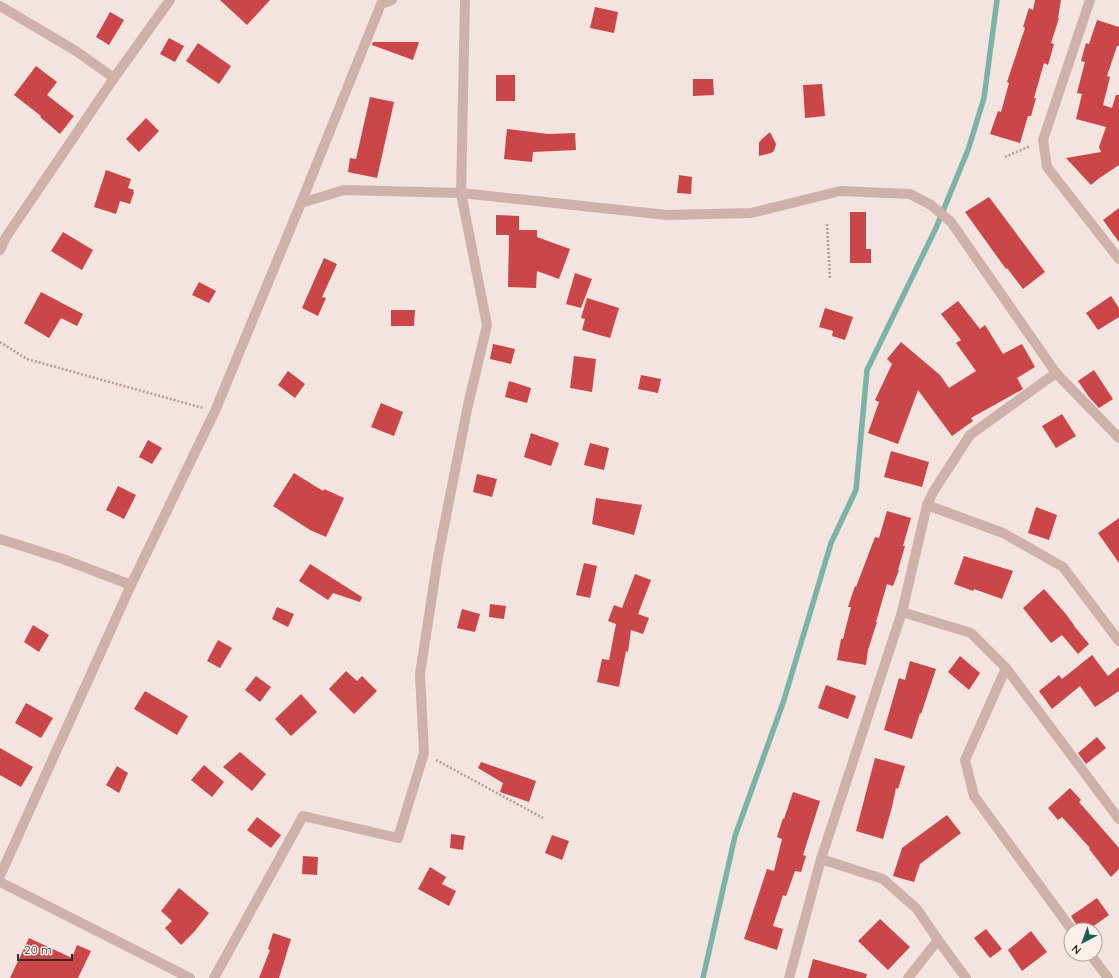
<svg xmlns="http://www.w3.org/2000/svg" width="1119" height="978" font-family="Quicksand,sans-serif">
  <rect width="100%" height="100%" fill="#f4e4df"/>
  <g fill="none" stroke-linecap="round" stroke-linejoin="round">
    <path stroke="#7cb3a7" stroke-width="5.5" d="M703,978L735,836L783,703L831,543L856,490L867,370L936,228L968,150L984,98L997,0"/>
  </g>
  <g fill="#cb4648">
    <path d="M220,0H270L247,25Z"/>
    <path d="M1035,0H1061L1058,18H1059L1051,43L1054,44L1048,65L1044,63L1034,98H1036L1031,116H1028L1020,143L990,134L998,111L1001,112L1009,83L1007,82L1025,28L1023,27L1029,8L1033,10Z"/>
    <path d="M595,7L618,12L614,33L590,28Z"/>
    <path d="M110,12L124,20L109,45L96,37Z"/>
    <path d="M1097,20L1119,27V46H1117L1107,76L1110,77L1103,105L1112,108L1116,95H1119V165L1098,179L1091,185L1066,158L1101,152L1099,147L1106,127L1076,119L1082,94L1077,93L1085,62L1081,61L1086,43L1089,44Z"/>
    <path d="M169,38L184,46L175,62L160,54Z"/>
    <path d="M373,42H419L413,60L372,45Z"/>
    <path d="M198,43L231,66L219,84L186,61Z"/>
    <path d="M36,66L57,82L47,95L74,116L60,134L40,117L41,116L14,95Z"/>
    <rect x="496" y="75" width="19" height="26"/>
    <path d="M693,79H713L714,95L693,96Z"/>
    <path d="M822,84L825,116L805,118L803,85Z"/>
    <path d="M370,97L394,102L377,178L348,172L350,158L356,159Z"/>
    <path d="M146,118L159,131L139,152L126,139Z"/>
    <path d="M507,129L548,134L575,133L576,150L533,152L532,162L504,159Z"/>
    <path d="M770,132L776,144L774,151L771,153L759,156V143L761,140Z"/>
    <path d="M106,170L131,179L128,188L134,190L133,192H134L130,204L120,201L116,214L94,207Z"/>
    <path d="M679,175L692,177L691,194L677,193Z"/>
    <path d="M989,197L1045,272L1023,289L1007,268L1006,269L965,212Z"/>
    <path d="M1119,208V242L1103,220Z"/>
    <path d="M850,212H866V249H871V263H850Z"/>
    <path d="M496,215L519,216V230H537V237L570,249L559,279L537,271L536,288L508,287L509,235H496Z"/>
    <path d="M63,232L93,250L82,270L51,251Z"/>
    <path d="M324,258L337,264L322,297L326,298L318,316L302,308Z"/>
    <path d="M575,273L592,279L581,308L566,304Z"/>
    <path d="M199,282L216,291L209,303L192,295Z"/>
    <path d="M41,292L83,314L77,326L61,318L49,338L24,323Z"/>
    <path d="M1111,296L1119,308V317L1098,330L1086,313Z"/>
    <path d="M587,298L619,308L610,338L582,330L585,319L581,318Z"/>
    <path d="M958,301L980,329L985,325L1003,354L1022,344L1035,367L1017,378L1023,389L971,418L973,421L952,436L918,390L898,444L868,433L879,402L875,400L892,364L887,359L901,342L940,375L949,388L976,371L956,343L961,340L941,314Z"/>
    <path d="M825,308L853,317L845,340L832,336L833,331L819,327Z"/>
    <path d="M391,310H415L414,326H391Z"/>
    <path d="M493,344L515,349L511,364L490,359Z"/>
    <path d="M574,356L596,359L592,392L570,388Z"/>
    <path d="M1094,370L1113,399L1099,408L1089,397L1078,381Z"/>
    <path d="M288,371L305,384L295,398L278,385Z"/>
    <path d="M641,375L661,379L658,393L638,389Z"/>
    <path d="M509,381L531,388L527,403L505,397Z"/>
    <path d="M381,403L403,412L394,436L371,427Z"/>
    <path d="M1062,414L1076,436L1056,448L1042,426Z"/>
    <path d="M531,433L559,443L551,466L524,457Z"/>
    <path d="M148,440L162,448L152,464L139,457Z"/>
    <path d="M590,443L609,448L604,470L584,465Z"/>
    <path d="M891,451L929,462L922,487L884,477Z"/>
    <path d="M294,473L323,491L324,489L344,498L326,537L310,530L273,506Z"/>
    <path d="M477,474L497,479L492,497L473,492Z"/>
    <path d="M118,486L136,495L124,519L106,510Z"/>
    <path d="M596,498L642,505L634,535L592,524Z"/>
    <path d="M1036,507L1057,515L1049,540L1028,533Z"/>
    <path d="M887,511L911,518L903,546H905L898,570H899L893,586L887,584L876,622H877L868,650L866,665L837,660L841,639H843L851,607H848L855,586L856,587L875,537L879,538Z"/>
    <path d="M1119,518V563L1098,533Z"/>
    <path d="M964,556L1013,571L1002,599L974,589L973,591L954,584Z"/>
    <path d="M584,563L597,566L590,598L576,595Z"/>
    <path d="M310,564L362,597L360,602L333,593L328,600L299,581Z"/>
    <path d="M635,574L651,580L638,614L649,618L643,634L631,630L628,652L626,651L619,687L597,682L602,659L609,660L616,624L608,621L614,605L622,608Z"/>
    <path d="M1044,589L1065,613L1074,625V626L1089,644L1078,654L1062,635L1051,643L1023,608Z"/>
    <path d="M490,604L506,606L504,619L489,617Z"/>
    <path d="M277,607L294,614L288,627L272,619Z"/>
    <path d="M462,609L480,614L475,632L457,628Z"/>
    <path d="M33,625L49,635L39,652L24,642Z"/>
    <path d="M218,640L232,648L220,668L207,661Z"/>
    <path d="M1092,655L1108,676L1119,667V691L1095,707L1080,686L1052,709L1039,691L1059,675L1062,679Z"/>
    <path d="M960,656L980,673L969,690L948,672Z"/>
    <path d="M910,661L936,669L921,714L920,713L912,739L884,730L899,678L905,680Z"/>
    <path d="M346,671L357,681L362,676L377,691L354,714L329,689Z"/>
    <path d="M256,676L271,687L260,702L245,690Z"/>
    <path d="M826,685L856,696L848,719L818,708Z"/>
    <path d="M145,691L188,716L177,735L134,709Z"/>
    <path d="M301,694L317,712L291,736L275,719Z"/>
    <path d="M26,703L53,718L41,738L15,723Z"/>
    <path d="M1097,737L1106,748L1086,764L1078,753Z"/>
    <path d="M0,748L33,767L21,787L0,775Z"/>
    <path d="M240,752L266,774L252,791L223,767Z"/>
    <path d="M875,758L905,766L898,789L896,788L892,807L883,839L856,831Z"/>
    <path d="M481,762L536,781L529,802L500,792L503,783L478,768Z"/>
    <path d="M204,765L224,782L212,797L191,780Z"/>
    <path d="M117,766L128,773L119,793L106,785Z"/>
    <path d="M1070,788L1081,800L1079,802L1119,848V869L1111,877L1089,849L1090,848L1062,817L1058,820L1048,808Z"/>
    <path d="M793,792L820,801L803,855L806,856L801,872L795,871L786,896L783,895L773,926L783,929L777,950L744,939L767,869L774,871L782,839L777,837L783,818L784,819Z"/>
    <path d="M947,815L961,833L920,864L914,882L893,876L902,848Z"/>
    <path d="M257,817L281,835L271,848L247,830Z"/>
    <path d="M451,834L465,836L463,850L450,848Z"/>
    <path d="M552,835L569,841L562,860L545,853Z"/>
    <path d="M303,856L318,857L317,875L302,874Z"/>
    <path d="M430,867L446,877L442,884L456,891L449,906L418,889Z"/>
    <path d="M179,888L209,913L194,932L181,945L165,928L172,921L161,911Z"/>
    <path d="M1097,898L1109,915L1088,930H1080L1071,916Z"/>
    <path d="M880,919L910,947L888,970L858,941Z"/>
    <path d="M986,929L1002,949L990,958L974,938Z"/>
    <path d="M1031,931L1047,952L1022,971L1008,950Z"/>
    <path d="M273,933L291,939L279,978H259L270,950L268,949Z"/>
    <path d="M29,938L72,958L77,945L91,951L78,978H10Z"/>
    <path d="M813,959L867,974L866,978H808Z"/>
  </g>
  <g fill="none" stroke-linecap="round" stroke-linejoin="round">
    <g stroke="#b99a94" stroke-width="2.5" stroke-dasharray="2 2" stroke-linecap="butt">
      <path d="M1005,157L1030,146"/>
      <path d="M827,224L830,279"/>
      <path d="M0,342L27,359L203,408"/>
      <path d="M436,760L543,818"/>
    </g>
    <g stroke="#cdb1aa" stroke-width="10">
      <path d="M1090,0L1043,140L1047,167L1119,259"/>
      <path d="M0,6L76,51L114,78"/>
      <path d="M301,203L344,190L461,193L667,215L751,213L840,191L910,194L931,205L951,222L1056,373L1119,438"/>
      <path d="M0,250L6,237L114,78L170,0"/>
      <path d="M927,505L1003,533L1063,567L1119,641"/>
      <path d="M0,539L63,559L131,585"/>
      <path d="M902,612L971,633L1006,668L1119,819"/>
      <path d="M1006,668L965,760L974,796L1072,930"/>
      <path d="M821,859L883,879L917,909L938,940L966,978"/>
      <path d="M0,876L131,585L215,411L301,203L381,4L392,0"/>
      <path d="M0,882L190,978"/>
      <path d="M1090,954L1108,978"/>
      <path d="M214,978L303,816L398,838L424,753L420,674L438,557L468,405L487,325L461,193L465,0"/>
      <path d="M789,978L821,859L902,612L927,505L933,492L970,435L1056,373"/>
      <path d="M908,978L938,940"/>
    </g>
  </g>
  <g transform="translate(1083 942) rotate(221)"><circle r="19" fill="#fbf0ec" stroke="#aea19e"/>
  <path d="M0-3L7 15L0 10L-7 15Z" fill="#1d5e51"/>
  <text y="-6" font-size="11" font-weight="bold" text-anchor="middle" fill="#3a2b2a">N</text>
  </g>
  <path d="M18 954v6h54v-6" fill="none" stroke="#3a2b2a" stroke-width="2"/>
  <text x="24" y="954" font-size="12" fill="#3a2b2a" stroke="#fbf0ec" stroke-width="3" paint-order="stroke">20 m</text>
</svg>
